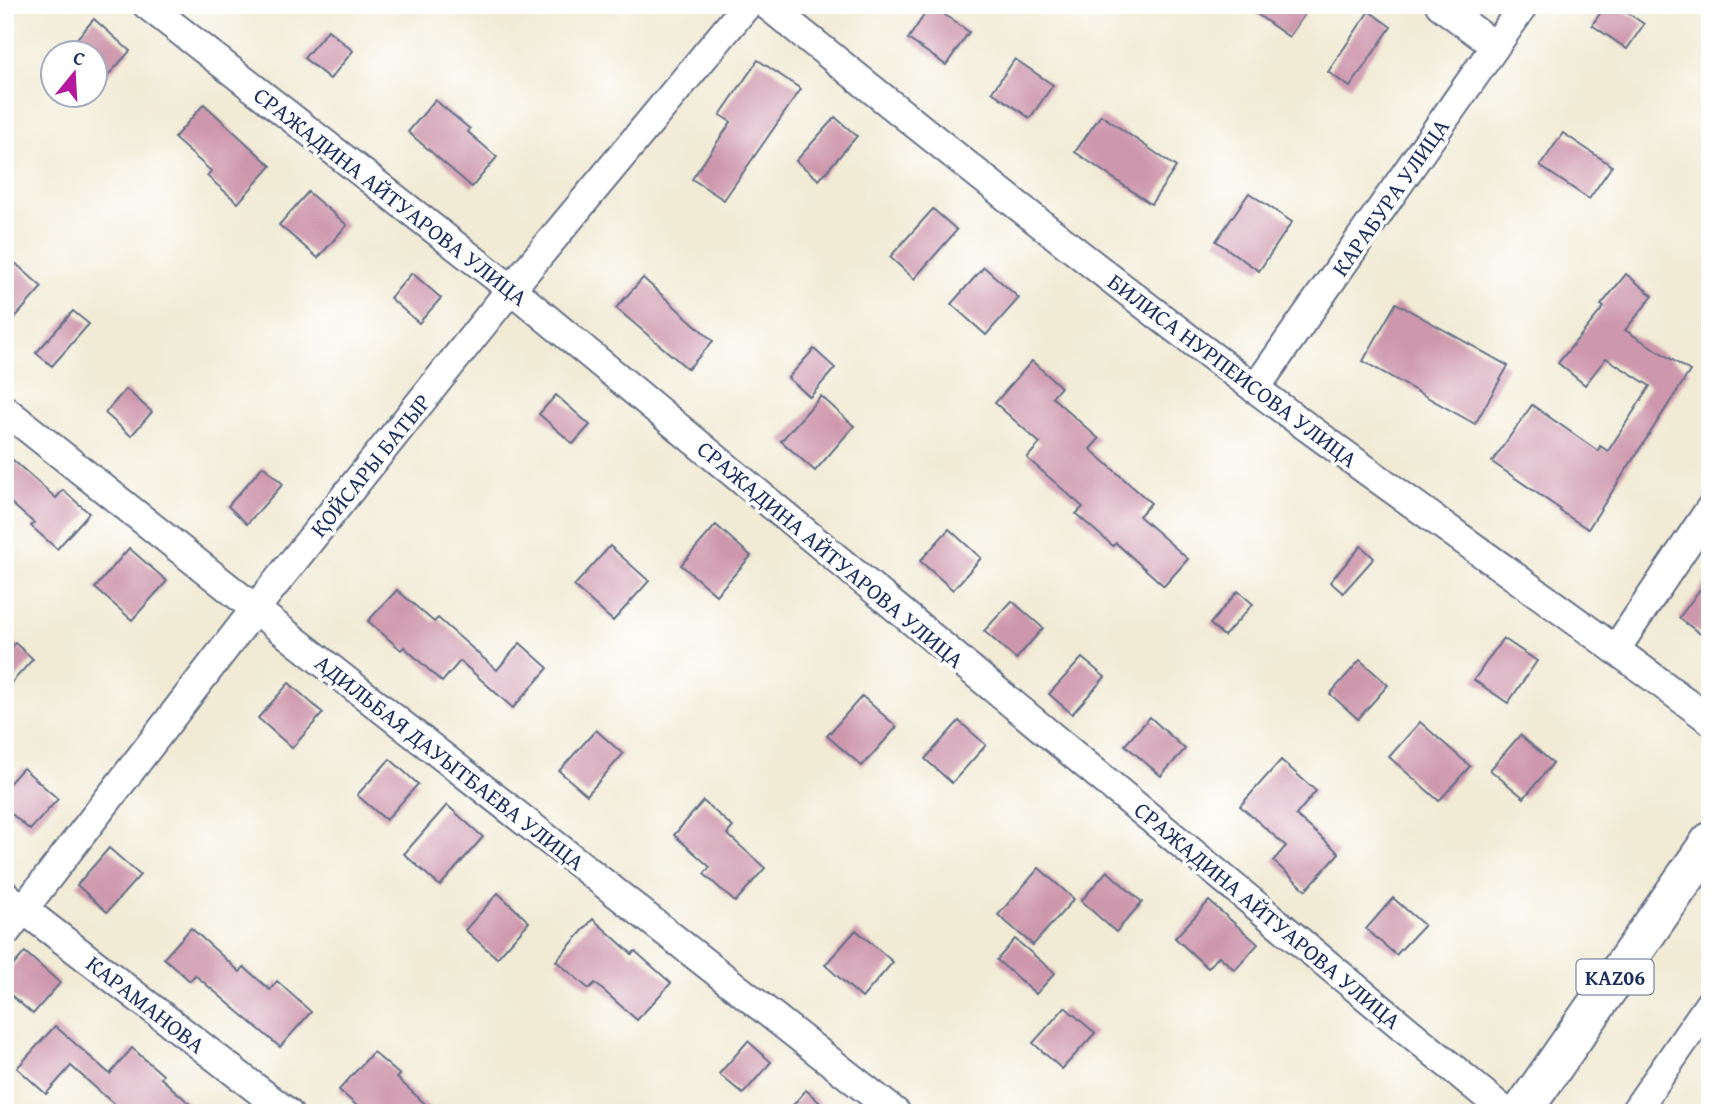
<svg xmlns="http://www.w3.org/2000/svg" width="1715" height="1118" font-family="'Gentium Book Plus',serif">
  <rect width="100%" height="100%" fill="#fff"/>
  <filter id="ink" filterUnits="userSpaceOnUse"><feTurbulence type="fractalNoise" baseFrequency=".0143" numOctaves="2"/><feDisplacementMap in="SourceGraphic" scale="14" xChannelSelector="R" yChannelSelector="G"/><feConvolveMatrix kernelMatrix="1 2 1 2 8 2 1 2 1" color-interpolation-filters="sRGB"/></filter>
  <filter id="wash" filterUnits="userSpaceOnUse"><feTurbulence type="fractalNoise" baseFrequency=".00686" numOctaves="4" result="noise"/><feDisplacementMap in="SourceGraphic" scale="28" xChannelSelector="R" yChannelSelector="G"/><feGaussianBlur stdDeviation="1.57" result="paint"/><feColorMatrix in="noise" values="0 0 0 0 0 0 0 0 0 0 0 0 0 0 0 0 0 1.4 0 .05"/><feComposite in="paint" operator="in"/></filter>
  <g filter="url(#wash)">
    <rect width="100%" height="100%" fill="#f1ebd5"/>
    <g id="blocks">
      <g fill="#ce98ac">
        <path d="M931,5L969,32L946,65L908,39Z"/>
        <path d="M1244,5H1311L1289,37Z"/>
        <path d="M1606,5H1616L1644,24L1627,49L1592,25Z"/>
        <path d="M1369,11L1391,27L1350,87L1328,72Z"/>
        <path d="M94,19L130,51L94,91V52H65Z"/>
        <path d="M328,30L353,51L330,79L304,58Z"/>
        <path d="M1015,59L1053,85L1030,118L992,92Z"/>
        <path d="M758,60L801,89L724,200L692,179L731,122L720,115Z"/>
        <path d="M435,100L470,129L468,132L497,157L472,187L408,132Z"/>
        <path d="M204,104L271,166L238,203L207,176L211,171L174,138Z"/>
        <path d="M1101,115L1176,167L1151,204L1075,152Z"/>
        <path d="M835,117L857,136L819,180L796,161Z"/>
        <path d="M1563,133L1612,166L1589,199L1540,166Z"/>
        <path d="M308,192L347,225L318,258L279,225Z"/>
        <path d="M1249,193L1292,222L1259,271L1216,241Z"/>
        <path d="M933,209L957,230L914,279L890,257Z"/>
        <path d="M5,254L42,287L5,329Z"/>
        <path d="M984,267L1019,298L986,335L951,304Z"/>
        <path d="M412,273L441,298L419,323L390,298Z"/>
        <path d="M1626,274L1653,296L1625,330L1690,371L1588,529L1560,511V509L1492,462L1532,405L1598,451L1600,446L1608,451L1650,386L1606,358L1585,385L1558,363L1604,307L1601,305Z"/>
        <path d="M643,278L713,341L688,369L616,308Z"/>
        <path d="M1396,303L1508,366L1475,424L1363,361Z"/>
        <path d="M73,311L89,324L52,366L36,353Z"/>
        <path d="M814,349L835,368L810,397L788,378Z"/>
        <path d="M1032,361L1061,387L1052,397L1099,439L1090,449L1151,503L1139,516L1188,559L1164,586L1116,543L1113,546L1076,514L1083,507L1027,458L1040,443L995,403Z"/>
        <path d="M126,389L152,412L131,436L105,413Z"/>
        <path d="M556,395L590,425L573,444L539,414Z"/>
        <path d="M821,396L854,426L815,471L781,441Z"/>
        <path d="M5,453L56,498L63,490L89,513L57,549L31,526L34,523L5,498Z"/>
        <path d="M263,466L283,484L247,524L228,506Z"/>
        <path d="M716,525L751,556L716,595L681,565Z"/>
        <path d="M949,529L981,558L953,590L920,561Z"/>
        <path d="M610,546L649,581L613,621L574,586Z"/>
        <path d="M1361,546L1374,558L1343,593L1330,582Z"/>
        <path d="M129,548L167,581L132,620L95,588Z"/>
        <path d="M1710,576V641L1679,618Z"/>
        <path d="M397,590L434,622L438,618L497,670L520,643L548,668L513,708L460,661L442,682L404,647L401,650L368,621Z"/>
        <path d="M1238,591L1253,604L1224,636L1210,624Z"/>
        <path d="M1012,601L1043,628L1016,659L984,631Z"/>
        <path d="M1503,638L1537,661L1508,703L1474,680Z"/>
        <path d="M15,643L33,659L5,690V654Z"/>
        <path d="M1082,658L1105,677L1072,714L1049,694Z"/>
        <path d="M1360,660L1388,685L1358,719L1330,694Z"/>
        <path d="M289,683L323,713L292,748L258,718Z"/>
        <path d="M862,696L897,727L862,766L827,736Z"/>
        <path d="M1150,717L1185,749L1161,776L1125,745Z"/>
        <path d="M959,721L986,745L952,783L925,759Z"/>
        <path d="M1420,722L1470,766L1439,801L1389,757Z"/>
        <path d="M596,730L623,754L587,795L559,771Z"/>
        <path d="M1520,735L1553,763L1524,798L1490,770Z"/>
        <path d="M390,759L418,784L386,820L357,795Z"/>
        <path d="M1281,760L1316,791L1296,815L1339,853L1306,890L1273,861L1286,846L1240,806Z"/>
        <path d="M23,768L58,799L30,830L5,808V788Z"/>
        <path d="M703,801L733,827L727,834L765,868L735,902L704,874L710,867L674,835Z"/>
        <path d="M447,805L483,837L440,886L404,854Z"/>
        <path d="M109,848L140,875L107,912L77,885Z"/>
        <path d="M1039,868L1074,899L1033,945L998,915Z"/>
        <path d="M1107,871L1142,902L1116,932L1081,901Z"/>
        <path d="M498,893L529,922L497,958L465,930Z"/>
        <path d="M1393,898L1424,925L1396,955L1366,929Z"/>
        <path d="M1209,901L1258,944L1235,970L1219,956L1208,968L1175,938Z"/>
        <path d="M593,919L632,954L635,951L671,983L637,1020L595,983L589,989L556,961Z"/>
        <path d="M191,928L240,972L244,967L270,990L277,981L311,1012L280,1047L195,975L190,981L164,958Z"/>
        <path d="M856,930L893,962L862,998L825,965Z"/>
        <path d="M1015,939L1055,973L1036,994L997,960Z"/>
        <path d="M25,952L60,983L33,1014L5,990V975Z"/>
        <path d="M1065,1007L1095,1033L1062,1069L1033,1043Z"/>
        <path d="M55,1026L110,1074L132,1048L163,1075L161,1078L200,1113H124L71,1066L46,1094L17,1068Z"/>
        <path d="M748,1041L771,1062L743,1094L719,1074Z"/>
        <path d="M373,1052L400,1075L397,1078L435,1113H365L339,1090Z"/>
        <path d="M806,1090L831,1113H786Z"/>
      </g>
    </g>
  </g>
  <g filter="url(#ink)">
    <use href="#blocks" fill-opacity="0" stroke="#667188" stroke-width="2"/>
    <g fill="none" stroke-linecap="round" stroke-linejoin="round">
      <defs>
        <g id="street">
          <path d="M147,5L511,289L1507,1113"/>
          <path d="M767,5C928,134 1088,264 1253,387C1404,500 1560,606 1710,720"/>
          <path d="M1440,5L1495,46"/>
          <path d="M1255,389L1524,5"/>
          <path d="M5,410L255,609L896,1113"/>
          <path d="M1616,649L1710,509"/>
          <path d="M5,895L288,1113"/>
          <path d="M5,933L255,609L511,289L747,5"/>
          <path d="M1634,1113L1710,1003"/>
        </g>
        <path id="primary" d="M1521,1113L1710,842"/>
      </defs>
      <use href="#street" stroke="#667188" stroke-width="32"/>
      <use href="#primary" stroke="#667188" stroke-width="42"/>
      <use href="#street" stroke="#fff" stroke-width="28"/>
      <use href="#primary" stroke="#fff" stroke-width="38"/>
    </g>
  </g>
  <g text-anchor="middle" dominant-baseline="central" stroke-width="7" stroke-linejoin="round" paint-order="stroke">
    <rect fill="#fff" stroke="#5f6d8e" stroke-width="2" x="1576.5" y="959.5" width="77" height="35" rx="5"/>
    <g font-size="21" font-weight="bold" fill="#1b2f5e">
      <text x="1615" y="977">KAZ06</text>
    </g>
    <g font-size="23" fill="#1b2f5e" stroke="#fff">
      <text transform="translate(391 196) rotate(38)">СРАЖАДИНА АЙТУАРОВА УЛИЦА</text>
      <text transform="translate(1390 197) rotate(-55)">КАРАБУРА УЛИЦА</text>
      <text transform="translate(1233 370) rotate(37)">БИЛИСА НУРПЕИСОВА УЛИЦА</text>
      <text transform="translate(370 465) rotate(-51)">ҚОЙСАРЫ БАТЫР</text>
      <text transform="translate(831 554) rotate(40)">СРАЖАДИНА АЙТУАРОВА УЛИЦА</text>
      <text transform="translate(450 762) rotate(38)">АДИЛЬБАЯ ДАУЫТБАЕВА УЛИЦА</text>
      <text transform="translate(1268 915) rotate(40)">СРАЖАДИНА АЙТУАРОВА УЛИЦА</text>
      <text transform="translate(146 1004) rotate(38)">КАРАМАНОВА</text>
    </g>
  </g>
  <rect width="1715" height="1118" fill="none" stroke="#fff" stroke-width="28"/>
  <g transform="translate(74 74) rotate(18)"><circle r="33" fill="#ffffff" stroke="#a4acbf" stroke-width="2"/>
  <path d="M0-5L12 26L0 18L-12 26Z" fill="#b5179e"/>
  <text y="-10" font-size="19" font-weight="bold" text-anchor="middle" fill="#1b2f5e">С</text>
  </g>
</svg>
